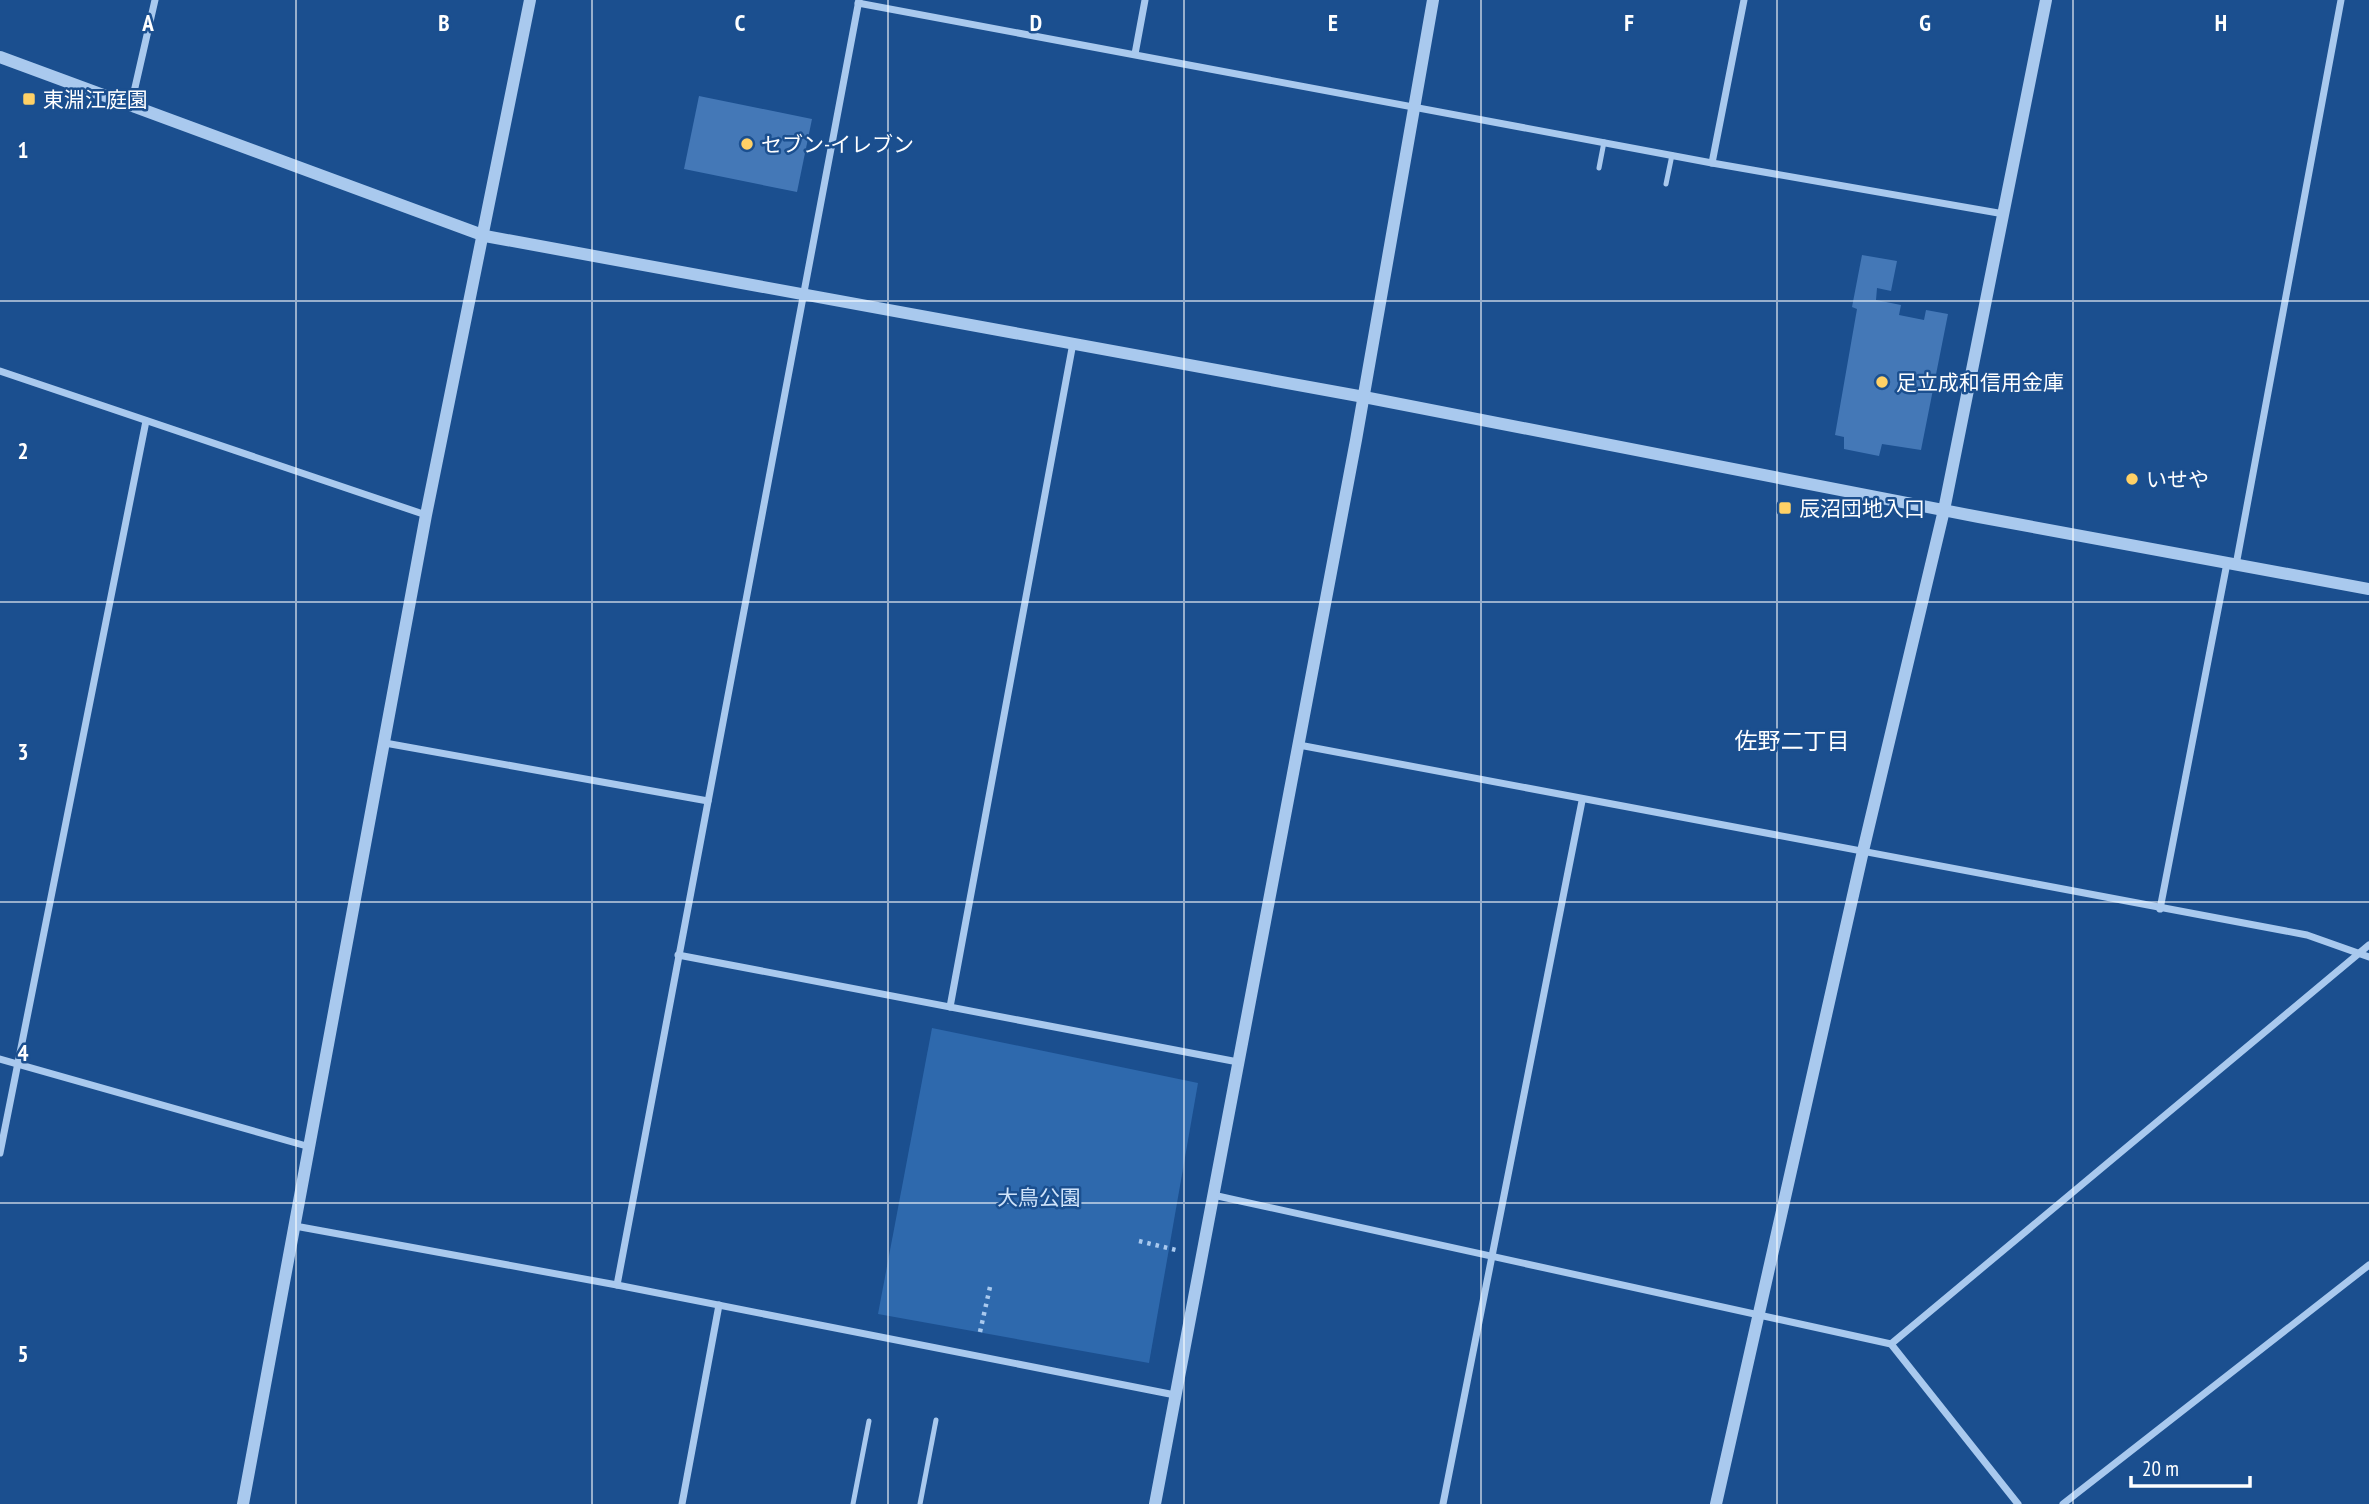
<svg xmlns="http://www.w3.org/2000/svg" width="2369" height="1504" font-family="'PT Sans Narrow','Noto Sans JP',sans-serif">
  <rect width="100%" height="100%" fill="#1b4f8f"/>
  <path fill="#2e69ad" d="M932,1028L1198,1083L1149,1363L878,1314Z"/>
  <g fill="#4478b7">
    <path d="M699,96L812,119L797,192L684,169Z"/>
    <path d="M1862,255L1897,261L1891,291L1877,288L1876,300L1901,305L1899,315L1924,320L1926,310L1948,314L1921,450L1882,444L1879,456L1844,449V437L1835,435L1857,309L1852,307Z"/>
  </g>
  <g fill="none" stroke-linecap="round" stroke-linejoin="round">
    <g stroke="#a9c9ee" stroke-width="4.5" stroke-dasharray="3.5 5" stroke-linecap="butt">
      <path d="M1139,1241L1176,1250"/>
      <path d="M980,1332L990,1287"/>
    </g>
    <g stroke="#a9c9ee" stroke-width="5">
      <path d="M1599,168L1604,142"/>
      <path d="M1666,184L1672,155"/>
      <path d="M853,1504L869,1421"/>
      <path d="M920,1504L936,1420"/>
    </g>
    <g stroke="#a9c9ee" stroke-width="7">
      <path d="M858,3L1712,163L2004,214"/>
      <path d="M1135,54L1145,0"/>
      <path d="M131,105L155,0"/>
      <path d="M1712,163L1744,0"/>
      <path d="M0,371L426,515"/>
      <path d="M2236,565L2341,0"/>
      <path d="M385,743L708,801"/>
      <path d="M1299,745L2307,935L2369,957"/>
      <path d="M2160,909L2227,563"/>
      <path d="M678,955L1238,1062"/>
      <path d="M950,1007L1073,343"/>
      <path d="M0,1059L310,1147"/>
      <path d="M0,1153L146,421"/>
      <path d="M1213,1195L1891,1344L2018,1504"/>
      <path d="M295,1226L617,1285L1175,1395"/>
      <path d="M617,1285L859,0"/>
      <path d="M1891,1344L2369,945"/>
      <path d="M682,1504L719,1305"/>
      <path d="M1443,1504L1582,801"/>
      <path d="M2063,1504L2369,1265"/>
    </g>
    <g stroke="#a9c9ee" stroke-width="12">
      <path d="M0,57L485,236L1364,397L1979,517L2369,589"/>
      <path d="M243,1504L426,515L530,0"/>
      <path d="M1155,1504L1356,440L1433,0"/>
      <path d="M1716,1504L1863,851L1944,510L2046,0"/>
    </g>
  </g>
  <path fill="none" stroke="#fff" stroke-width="2" stroke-opacity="0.55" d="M296,0V1504M592,0V1504M888,0V1504M1184,0V1504M1481,0V1504M1777,0V1504M2073,0V1504M0,301H2369M0,602H2369M0,902H2369M0,1203H2369"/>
  <g fill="#ffd166" stroke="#1b4f8f" stroke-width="2.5">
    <rect x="22" y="92" width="14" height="14" rx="3.5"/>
    <circle cx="747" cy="144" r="7"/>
    <circle cx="1882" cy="382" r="7"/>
    <circle cx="2132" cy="479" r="7"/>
    <rect x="1778" y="501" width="14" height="14" rx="3.5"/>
  </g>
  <g text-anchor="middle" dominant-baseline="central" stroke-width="5" stroke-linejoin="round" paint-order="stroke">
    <g font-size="21" fill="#fff" stroke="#1b4f8f" text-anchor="start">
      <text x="43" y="99">東淵江庭園</text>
      <text x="761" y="144">セブン-イレブン</text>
      <text x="1896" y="382">足立成和信用金庫</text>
      <text x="2146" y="479">いせや</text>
      <text x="1799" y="508">辰沼団地入口</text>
    </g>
    <g font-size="21" fill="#cfe3fa" stroke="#1b4f8f">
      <text x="1039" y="1197">大鳥公園</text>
    </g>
    <g font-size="23" fill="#fff" stroke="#1b4f8f">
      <text x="1792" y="740">佐野二丁目</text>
    </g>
  </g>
  <g font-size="23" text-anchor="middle" font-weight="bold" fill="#fff" stroke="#1b4f8f" stroke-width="5" stroke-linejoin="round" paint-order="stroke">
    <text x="148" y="31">A</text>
    <text x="444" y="31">B</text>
    <text x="740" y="31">C</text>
    <text x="1036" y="31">D</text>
    <text x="1333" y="31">E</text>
    <text x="1629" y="31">F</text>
    <text x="1925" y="31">G</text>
    <text x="2221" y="31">H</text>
    <text x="23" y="158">1</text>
    <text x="23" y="459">2</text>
    <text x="23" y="760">3</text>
    <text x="23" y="1061">4</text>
    <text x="23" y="1362">5</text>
  </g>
  <path d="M2131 1476v10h119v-10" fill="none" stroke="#ffffff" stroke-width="3.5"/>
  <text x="2142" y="1476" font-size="21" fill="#ffffff" stroke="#1b4f8f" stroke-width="5" paint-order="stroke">20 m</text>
</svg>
